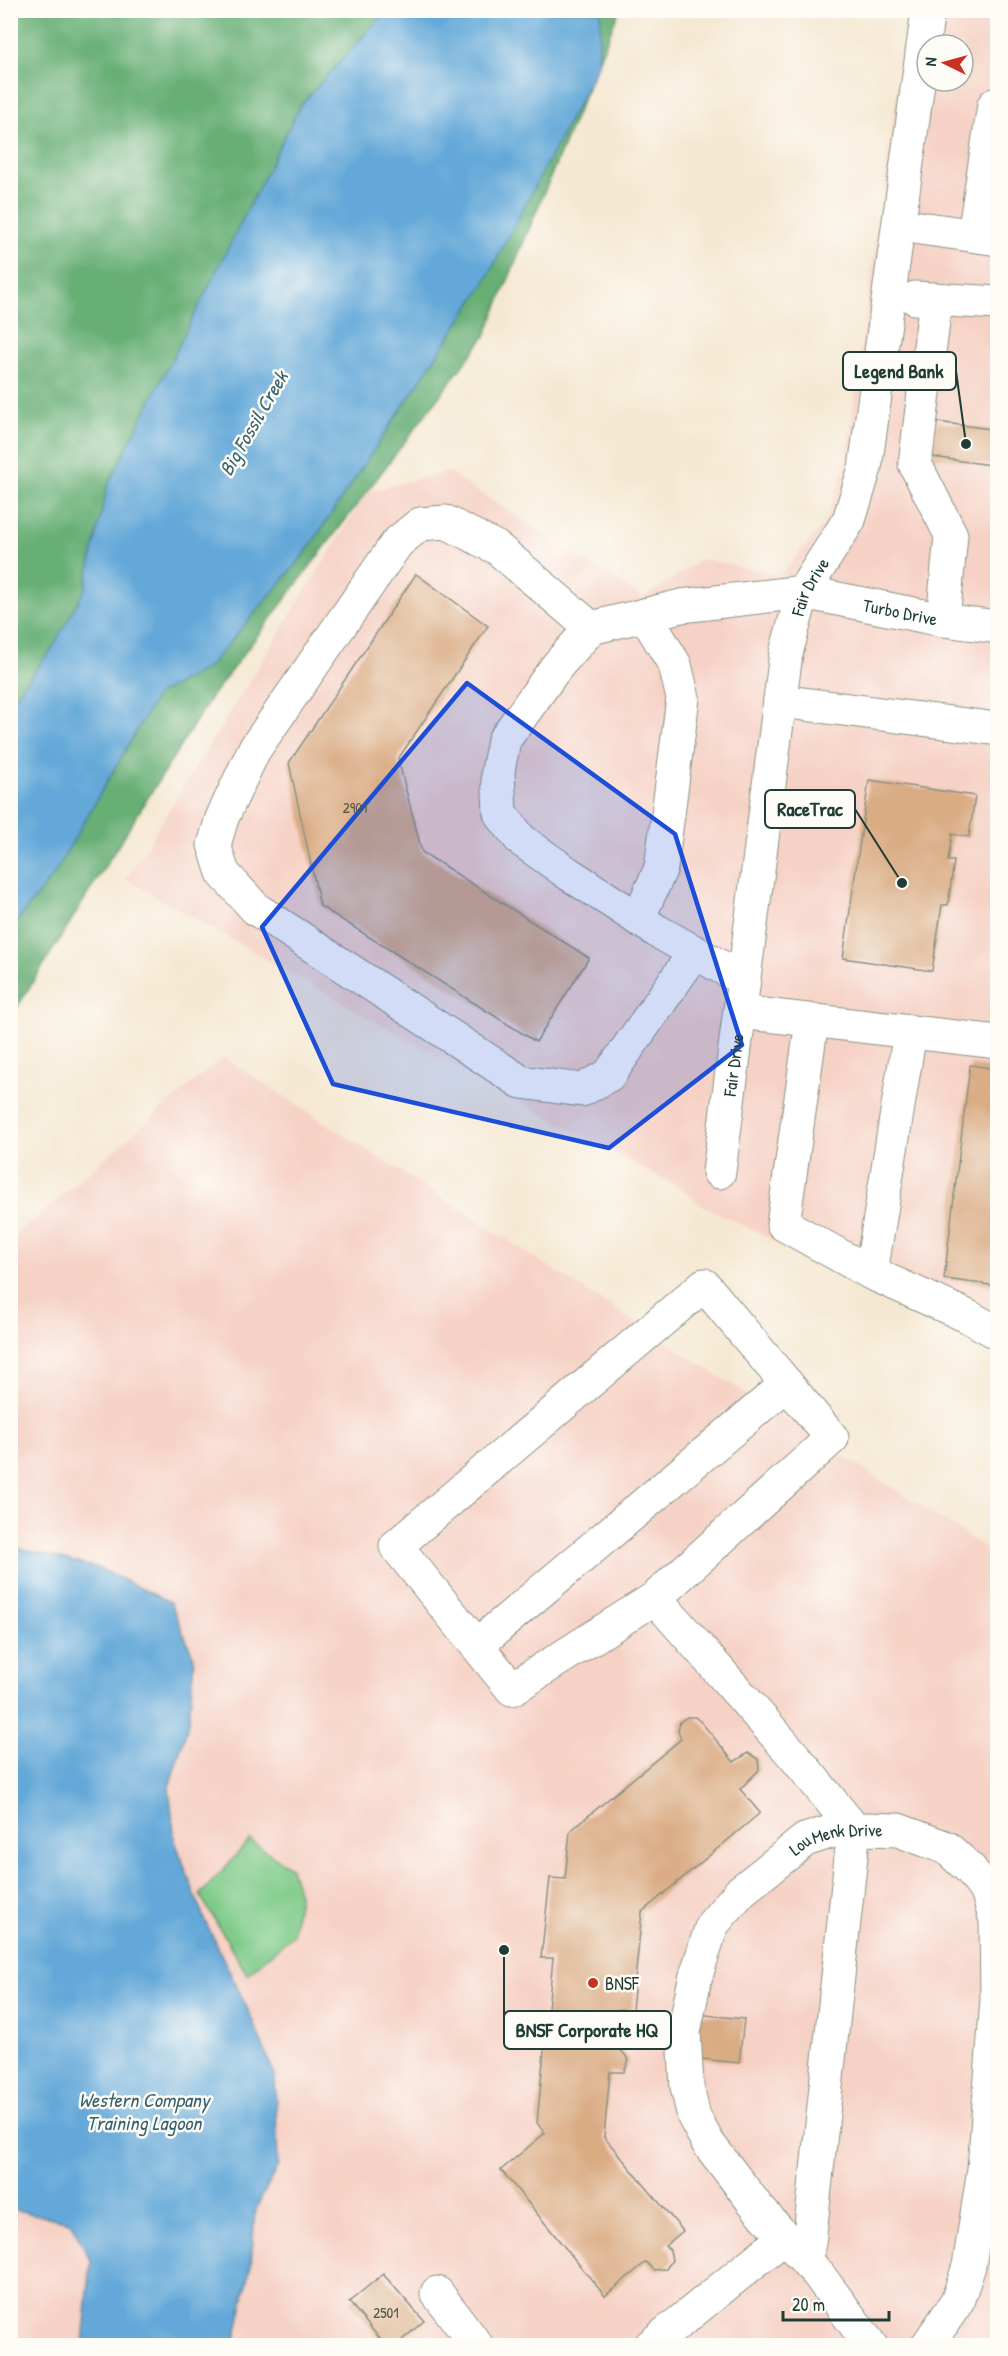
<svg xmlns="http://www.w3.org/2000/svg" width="1008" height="2356" font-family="'Patrick Hand',sans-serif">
  <rect width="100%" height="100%" fill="#fdfcf7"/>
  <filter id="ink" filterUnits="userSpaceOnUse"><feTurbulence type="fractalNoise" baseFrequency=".0167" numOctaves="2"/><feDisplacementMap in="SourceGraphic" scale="12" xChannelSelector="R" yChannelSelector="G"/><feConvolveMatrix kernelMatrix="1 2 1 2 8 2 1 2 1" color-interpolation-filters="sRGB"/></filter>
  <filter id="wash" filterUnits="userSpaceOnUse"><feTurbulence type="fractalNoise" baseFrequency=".008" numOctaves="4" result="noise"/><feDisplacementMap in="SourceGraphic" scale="24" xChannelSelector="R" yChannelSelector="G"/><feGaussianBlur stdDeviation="1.35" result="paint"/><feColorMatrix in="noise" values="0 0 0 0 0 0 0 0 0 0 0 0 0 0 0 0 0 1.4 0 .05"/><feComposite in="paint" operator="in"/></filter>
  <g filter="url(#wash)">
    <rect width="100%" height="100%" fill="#f5e8d2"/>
    <g fill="#f6d1c5" fill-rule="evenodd">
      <path d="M908,11H997V1350L702,1205L683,1190L462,1071L126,879L368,491L448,472L643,598L702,559L780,575L824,524L845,467ZM927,45H963V81H927Z"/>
      <path d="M223,1057L997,1555V2345H11L10,1240Z"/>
    </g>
    <path fill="#7fcb8a" stroke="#4f845f" stroke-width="1.5" d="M250,1840L291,1868L299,1895L293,1935L247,1974L200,1895Z"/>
    <path fill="#67af76" stroke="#437655" stroke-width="1.5" d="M11,11H619L485,336L211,697L11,1017Z"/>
    <g fill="#63a8d8" stroke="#417286" stroke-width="1.5">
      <path d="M386,11H601L598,65L483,286L304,555L209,667L157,695L54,874L11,929V702L51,650L85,589L107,487L300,106Z"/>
      <path d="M10,1546L98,1568L170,1602L194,1658L189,1722L169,1787L175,1841L204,1919L249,2012L275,2076L278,2165L255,2211L251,2265L234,2345H83L91,2261L70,2222L11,2209Z"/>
    </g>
    <g id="blocks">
      <g fill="#daac84">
        <path d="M937,422L998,430V466L932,457Z"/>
        <path d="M416,574L488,626L398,759L422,852L589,958L536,1042L320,906L289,763Z"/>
        <path d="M869,780L975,796L969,837L952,834L948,861H954L948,905H942L932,971L843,958Z"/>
        <path d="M970,1065L998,1069V1286L944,1279Z"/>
        <path d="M687,1717H695L702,1723L734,1762L748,1753L758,1759L759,1770L740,1789L760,1813L642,1912L632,2010L618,2009L617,2019L676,2025L677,2012L744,2019L739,2063L674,2056V2048L615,2042V2049L621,2050L629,2060L624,2072H610L604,2137L683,2231L665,2246L670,2250L672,2260L666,2269L654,2270L646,2262L605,2296L501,2170L545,2133L537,2123L553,1958H541L550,1878L565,1879L570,1831L681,1739L678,1731L680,1722Z"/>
        <path d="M383,2274L424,2321L395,2346H386L349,2302Z"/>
      </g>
    </g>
  </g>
  <g filter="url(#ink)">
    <use href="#blocks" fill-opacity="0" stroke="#8a9283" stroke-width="1.5"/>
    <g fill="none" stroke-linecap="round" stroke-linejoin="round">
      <defs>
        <g id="minor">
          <path d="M899,225L998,239"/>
          <path d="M974,235L994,105L998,104"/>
          <path d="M915,298L998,303"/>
          <path d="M936,299L915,464L951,535L943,620"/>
          <path d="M591,628L497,548L446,522L420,524L397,543L254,750L222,818L214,845L223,873L256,909L521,1082L582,1090L609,1075L695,952"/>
          <path d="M780,701L998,729"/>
          <path d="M638,919L661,868L683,698L675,665L645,615"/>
          <path id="s1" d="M744,980L657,931L569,874L521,840L500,813L498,771L504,740L557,666L591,628L681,606L803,592L943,620L998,627"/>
          <path d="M740,1012L998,1042"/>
          <path d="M812,1021L783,1224L871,1273L910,1032"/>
          <path id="s2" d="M719,1172L786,653L803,592L849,520L865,468L928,10"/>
          <path d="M871,1273L967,1316L998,1333"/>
          <path d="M655,1598L832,1438L704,1285L396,1546L512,1689L655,1598L795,1757L854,1829L807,2262"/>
          <path d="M477,1645L787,1384"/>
          <path d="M437,2293L477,2346"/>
          <path d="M650,2346L785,2237"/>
          <path id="s3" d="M871,2346L818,2274L758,2208L708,2143L694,2117L687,2087L684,2032L695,1979L712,1925L741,1891L805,1840L836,1830L866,1829L898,1830L947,1848L971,1870L988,1894L996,1920L997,1999L984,2169L969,2266L957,2302L927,2346"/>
        </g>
      </defs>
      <use href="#minor" stroke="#8a9283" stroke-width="35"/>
      <use href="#minor" stroke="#fff" stroke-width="33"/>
    </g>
  </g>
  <path fill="#1d4ed8" fill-opacity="0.2" stroke="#1d4ed8" stroke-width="4.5" stroke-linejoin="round" d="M467,683L675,834L742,1045L609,1148L333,1084L262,927Z"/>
  <circle fill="#c8321e" stroke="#fdfcf7" stroke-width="2" cx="593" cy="1983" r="6"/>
  <g text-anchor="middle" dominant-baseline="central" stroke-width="5" stroke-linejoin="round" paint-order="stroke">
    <g font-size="15" fill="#4e5948">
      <text x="355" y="807">2901</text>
      <text x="386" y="2312">2501</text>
    </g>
    <g font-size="18" fill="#1f3d34" stroke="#fdfcf7">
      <text stroke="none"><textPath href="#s2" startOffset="594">Fair Drive</textPath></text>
      <text stroke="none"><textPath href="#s1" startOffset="828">Turbo Drive</textPath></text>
      <text stroke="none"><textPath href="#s2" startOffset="108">Fair Drive</textPath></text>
      <text stroke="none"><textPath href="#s3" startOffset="644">Lou Menk Drive</textPath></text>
    </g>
    <g font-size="18" fill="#1f3d34" stroke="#fdfcf7" text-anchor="start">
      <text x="605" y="1983">BNSF</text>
    </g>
    <g font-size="20" font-style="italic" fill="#37626d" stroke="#fdfcf7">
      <text transform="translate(253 423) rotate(-60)">Big Fossil Creek</text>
      <text x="144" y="2099">Western Company<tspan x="144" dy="23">Training Lagoon</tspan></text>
    </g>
  </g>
  <path fill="none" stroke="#1f3d34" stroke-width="2" d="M966 444L956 371M902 883L855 809M504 1950L504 2030"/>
  <g fill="#1f3d34" stroke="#fdfcf7" stroke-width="2">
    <circle cx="966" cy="444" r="6"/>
    <circle cx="902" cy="883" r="6"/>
    <circle cx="504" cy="1950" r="6"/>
  </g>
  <g fill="#fdfcf7" stroke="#1f3d34" stroke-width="2">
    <rect x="843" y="352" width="113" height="38" rx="6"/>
    <rect x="765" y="790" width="90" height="38" rx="6"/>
    <rect x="504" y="2011" width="167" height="38" rx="6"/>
  </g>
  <g font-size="20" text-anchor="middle" font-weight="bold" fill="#1f3d34">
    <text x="899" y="378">Legend Bank</text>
    <text x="810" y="816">RaceTrac</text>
    <text x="587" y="2037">BNSF Corporate HQ</text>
  </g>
  <rect width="1008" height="2356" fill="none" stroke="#fdfcf7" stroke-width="36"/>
  <g transform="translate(945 63) rotate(275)"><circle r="28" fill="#fdfcf7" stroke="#a4b0a9" stroke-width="1.5"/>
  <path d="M0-4.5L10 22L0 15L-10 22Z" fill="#c8321e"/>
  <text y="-9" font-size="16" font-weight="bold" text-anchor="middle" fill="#1f3d34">N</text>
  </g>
  <path d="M783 2311v9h106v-9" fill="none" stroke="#1f3d34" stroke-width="3"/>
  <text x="792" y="2311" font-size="18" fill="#1f3d34" stroke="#fdfcf7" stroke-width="4.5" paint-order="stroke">20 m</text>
</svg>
